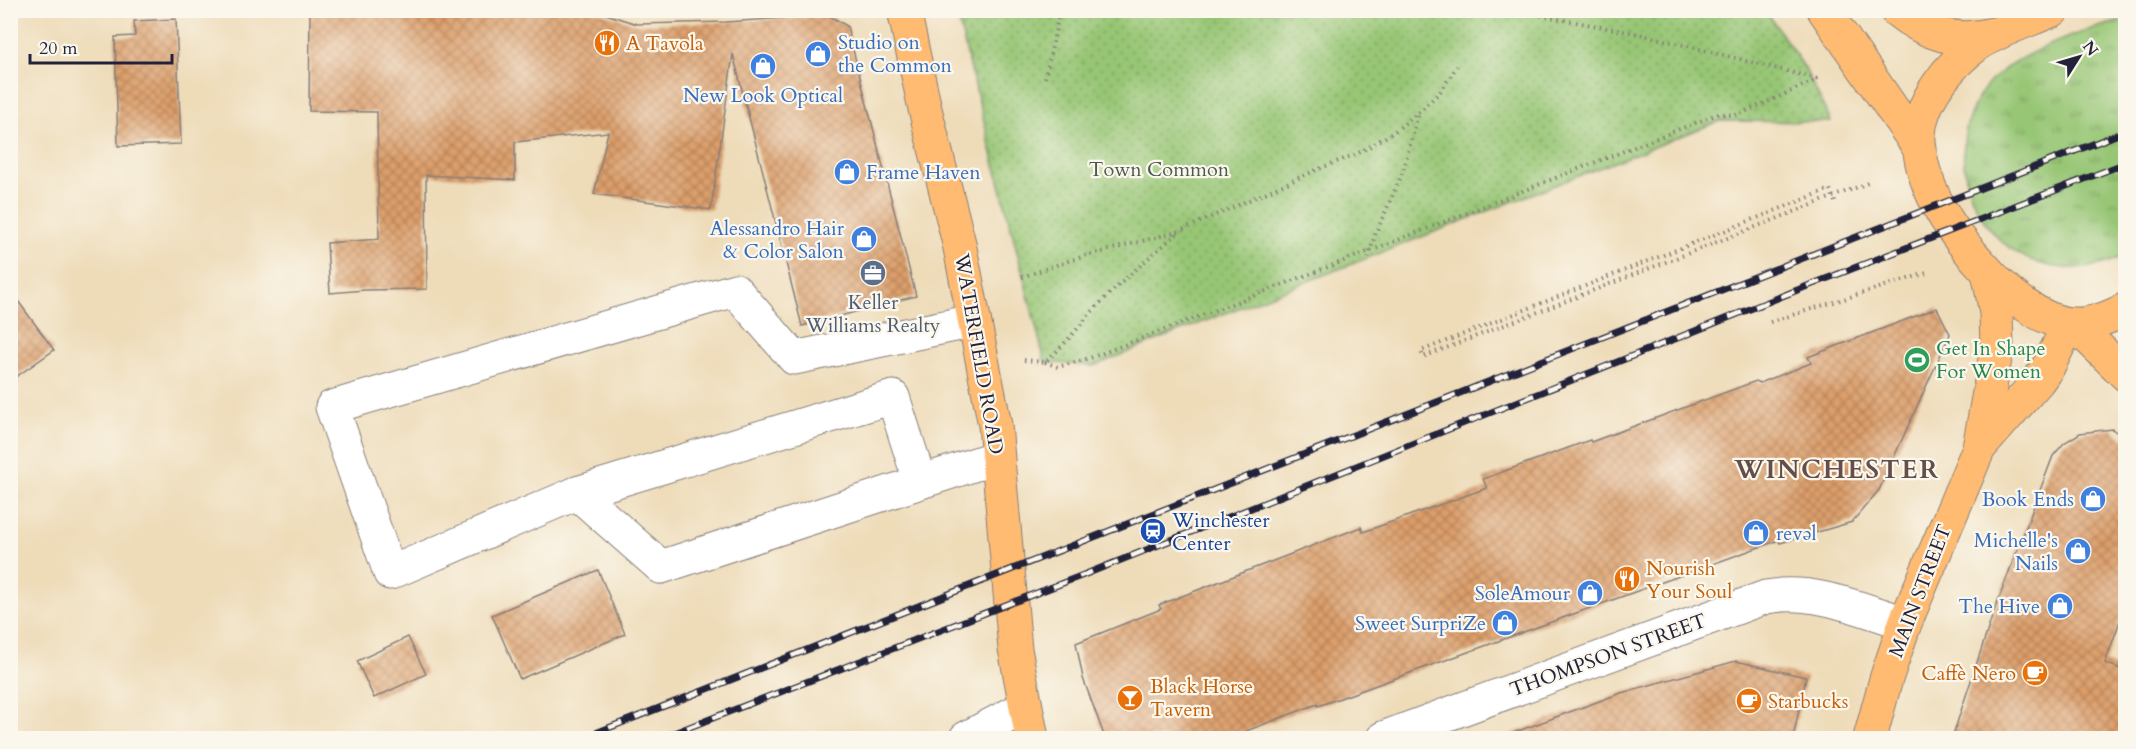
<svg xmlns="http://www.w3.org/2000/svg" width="2136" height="749" font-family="Cardo,serif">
  <defs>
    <pattern id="grass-tufts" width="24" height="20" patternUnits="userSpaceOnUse" patternTransform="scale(1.5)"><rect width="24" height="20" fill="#97c674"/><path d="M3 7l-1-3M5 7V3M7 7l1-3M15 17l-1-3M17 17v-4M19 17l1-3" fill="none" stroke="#7ba060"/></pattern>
    <pattern id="park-dots" width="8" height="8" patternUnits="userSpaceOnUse" patternTransform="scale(1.5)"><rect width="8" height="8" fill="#97c674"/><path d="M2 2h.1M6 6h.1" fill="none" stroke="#7ba060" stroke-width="1.8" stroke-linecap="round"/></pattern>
    <pattern id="building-cross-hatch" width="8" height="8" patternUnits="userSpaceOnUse" patternTransform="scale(1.5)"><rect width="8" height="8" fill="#dd9f6a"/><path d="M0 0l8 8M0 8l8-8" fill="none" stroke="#b38158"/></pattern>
  </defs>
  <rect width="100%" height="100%" fill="#fbf7ec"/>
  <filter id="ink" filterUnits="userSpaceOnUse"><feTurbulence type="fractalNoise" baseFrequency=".0167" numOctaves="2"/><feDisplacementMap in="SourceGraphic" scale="12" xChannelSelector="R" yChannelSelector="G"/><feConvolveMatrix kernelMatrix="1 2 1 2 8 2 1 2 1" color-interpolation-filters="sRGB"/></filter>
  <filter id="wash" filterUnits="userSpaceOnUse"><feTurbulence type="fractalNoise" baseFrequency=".008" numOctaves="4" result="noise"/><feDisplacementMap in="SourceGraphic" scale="24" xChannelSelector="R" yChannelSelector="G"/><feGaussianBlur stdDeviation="1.35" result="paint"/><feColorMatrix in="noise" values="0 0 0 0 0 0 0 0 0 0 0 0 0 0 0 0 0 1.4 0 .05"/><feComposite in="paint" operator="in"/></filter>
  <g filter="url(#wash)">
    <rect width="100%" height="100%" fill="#eedcb9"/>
    <path fill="url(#grass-tufts)" stroke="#5c7458" stroke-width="1.5" d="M2125,20V255C2087,275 2040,273 2006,245C1958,207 1948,127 1990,82C2018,52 2086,29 2125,20Z"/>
    <path fill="url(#park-dots)" stroke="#5c7458" stroke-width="1.5" d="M956,11H1766L1804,67L1831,122L1720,121L1172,334L1094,366L1045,362Z"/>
    <g id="blocks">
      <g fill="url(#building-cross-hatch)">
        <path d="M310,10H593L637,24L726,22L828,15L847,26L916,296L802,326L733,54L711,210L594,194L608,132L515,142V180L426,175L427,289L365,290L330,293L327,243L379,239L377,112L309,111Z"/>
        <path d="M176,19L181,144L118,146L115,37L135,36L134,21Z"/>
        <path d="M10,290L54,350L10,381Z"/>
        <path d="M1937,308L1950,334L1879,490L1852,522L1780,543L1779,540L1318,706L1317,704L1228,738H1105L1083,678L1076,643L1161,609L1159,605L1361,527L1363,532L1487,488L1483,479L1590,440L1591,442L1756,381L1760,383L1811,363L1808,357Z"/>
        <path d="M2112,429L2126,439V604L2105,663L2126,671V738H1952L1993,614L2053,456L2064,443L2080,433Z"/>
        <path d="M598,570L625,634L520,679L492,615Z"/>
        <path d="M408,637L426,674L374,698L357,661Z"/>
        <path d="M1736,661L1806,677L1793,738H1511L1510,734L1621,693Z"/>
      </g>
    </g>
  </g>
  <g filter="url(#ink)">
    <use href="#blocks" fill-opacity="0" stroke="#887f7a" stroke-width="1.5"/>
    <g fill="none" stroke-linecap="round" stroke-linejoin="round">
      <defs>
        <g id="minor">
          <path d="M974,321L794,358L735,290L332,407L390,573L577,493L661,567L997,457"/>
          <path d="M577,493L893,397L920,482"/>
          <path d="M966,738L1025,707"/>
          <path d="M1383,738L1766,597C1813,588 1861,609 1905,623"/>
        </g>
        <g id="major">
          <path d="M904,10L925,109L959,243L995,425L1015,649L1032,738"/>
          <path d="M1824,10L1920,149"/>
          <path d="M1896,10C1926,34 1956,44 1993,34"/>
          <path d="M2053,10C2028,21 2001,29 1978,44C1950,64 1919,101 1919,138C1919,183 1950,231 1980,263C2002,288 2035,319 2069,324C2088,326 2109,318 2126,309"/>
          <path d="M2074,324L2126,375"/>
          <path d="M1979,448L2038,381L2048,367L2069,324"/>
          <path d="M1870,738L1886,679L1905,623L1979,448L1997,348L1996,313L1988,272"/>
        </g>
      </defs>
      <use href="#minor" stroke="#887f7a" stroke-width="35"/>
      <use href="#major" stroke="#887f7a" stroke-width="35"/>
      <g stroke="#887f7a" stroke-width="4" stroke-dasharray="1.5 4.5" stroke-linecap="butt">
        <path d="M1523,12L1644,35L1818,79"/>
        <path d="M1045,78L1060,10"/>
        <path d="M1835,202L1830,189L1421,351L1423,357L1868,183"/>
        <path d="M1368,258L1375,235L1402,174L1419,112"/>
        <path d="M1022,277L1071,260L1180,231L1323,167L1357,154L1394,132L1419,112L1440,92L1457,66"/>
        <path d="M1770,322L1930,272"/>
        <path d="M1024,360L1045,362C1062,348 1075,331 1089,315C1117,285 1147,259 1178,233"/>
        <path d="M1045,362L1058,367L1090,358L1370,251L1718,114L1738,115L1818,79"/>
      </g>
      <use href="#minor" stroke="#fff" stroke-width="33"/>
      <use href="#major" stroke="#ffbb71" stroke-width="33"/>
      <defs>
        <g id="rail">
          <path d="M583,738L2126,131"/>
          <path d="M661,738L1086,574L1810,285L2126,163"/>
        </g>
      </defs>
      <use href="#rail" stroke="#22223b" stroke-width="7"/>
      <use href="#rail" stroke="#fbf7ec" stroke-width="4.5" stroke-dasharray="14" stroke-linecap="butt"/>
    </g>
  </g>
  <defs>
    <symbol id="restaurant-disc" viewBox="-11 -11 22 22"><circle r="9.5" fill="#e8710a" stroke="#fbf7ec"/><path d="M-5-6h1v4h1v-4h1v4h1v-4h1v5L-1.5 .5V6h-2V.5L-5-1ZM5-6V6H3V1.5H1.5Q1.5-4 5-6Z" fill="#fff"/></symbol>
    <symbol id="shop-disc" viewBox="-11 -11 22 22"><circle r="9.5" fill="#3f7fe0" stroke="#fbf7ec"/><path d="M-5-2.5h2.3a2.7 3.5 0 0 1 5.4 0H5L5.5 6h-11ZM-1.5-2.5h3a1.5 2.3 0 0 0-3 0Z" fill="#fff"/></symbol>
    <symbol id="office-disc" viewBox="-11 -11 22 22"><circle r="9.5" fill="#5c6f8a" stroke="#fbf7ec"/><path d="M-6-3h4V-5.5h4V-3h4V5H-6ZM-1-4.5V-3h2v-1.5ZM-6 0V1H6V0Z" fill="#fff"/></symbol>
    <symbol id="stadium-disc" viewBox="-11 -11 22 22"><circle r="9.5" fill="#2e9e5b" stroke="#fbf7ec"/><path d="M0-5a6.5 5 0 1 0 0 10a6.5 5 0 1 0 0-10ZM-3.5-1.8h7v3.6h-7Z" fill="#fff"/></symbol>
    <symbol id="station-disc" viewBox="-11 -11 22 22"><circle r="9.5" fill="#1a4fb4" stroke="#fbf7ec"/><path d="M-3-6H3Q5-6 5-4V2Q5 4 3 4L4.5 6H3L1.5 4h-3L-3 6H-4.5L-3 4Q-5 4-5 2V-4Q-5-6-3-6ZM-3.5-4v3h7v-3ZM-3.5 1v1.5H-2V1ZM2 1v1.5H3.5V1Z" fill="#fff"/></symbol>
    <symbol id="cafe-disc" viewBox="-11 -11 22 22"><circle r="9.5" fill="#e8710a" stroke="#fbf7ec"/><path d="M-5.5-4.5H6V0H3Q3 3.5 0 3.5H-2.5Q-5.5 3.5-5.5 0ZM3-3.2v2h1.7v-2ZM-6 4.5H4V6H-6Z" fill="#fff"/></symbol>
    <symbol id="bar-disc" viewBox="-11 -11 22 22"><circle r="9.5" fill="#e8710a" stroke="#fbf7ec"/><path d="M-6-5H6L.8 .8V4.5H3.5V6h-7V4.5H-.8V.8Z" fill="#fff"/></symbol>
  </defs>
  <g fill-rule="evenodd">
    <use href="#restaurant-disc" x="592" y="28" width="30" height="30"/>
    <use href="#shop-disc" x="803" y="39" width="30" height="30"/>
    <use href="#shop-disc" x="748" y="51" width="30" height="30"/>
    <use href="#shop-disc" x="832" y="157" width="30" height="30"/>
    <use href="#shop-disc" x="849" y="224" width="30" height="30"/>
    <use href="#office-disc" x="858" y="258" width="30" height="30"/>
    <use href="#stadium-disc" x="1902" y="345" width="30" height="30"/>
    <use href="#shop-disc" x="2078" y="484" width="30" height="30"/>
    <use href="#station-disc" x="1138" y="516" width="30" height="30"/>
    <use href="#shop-disc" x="1741" y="518" width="30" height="30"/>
    <use href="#shop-disc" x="2063" y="536" width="30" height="30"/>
    <use href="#restaurant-disc" x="1612" y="564" width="30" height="30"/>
    <use href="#shop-disc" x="1575" y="578" width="30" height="30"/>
    <use href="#shop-disc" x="2045" y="591" width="30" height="30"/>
    <use href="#shop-disc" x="1490" y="608" width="30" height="30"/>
    <use href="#cafe-disc" x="2020" y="658" width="30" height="30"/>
    <use href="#bar-disc" x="1115" y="683" width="30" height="30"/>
    <use href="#cafe-disc" x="1734" y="686" width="30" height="30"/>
  </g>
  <g text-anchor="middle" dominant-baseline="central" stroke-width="4.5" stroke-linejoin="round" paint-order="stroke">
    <g font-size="20" fill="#366cbe" stroke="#fbf7ec" text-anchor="end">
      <text x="838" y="42" text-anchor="start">Studio on<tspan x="838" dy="23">the Common</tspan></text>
      <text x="763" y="95" text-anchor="middle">New Look Optical</text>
      <text x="866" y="172" text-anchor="start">Frame Haven</text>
      <text x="844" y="228">Alessandro Hair<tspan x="844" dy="23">&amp; Color Salon</tspan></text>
      <text x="2074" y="499">Book Ends</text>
      <text x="1776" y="533" text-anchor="start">revəl</text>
      <text x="2058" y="540">Michelle's<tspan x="2058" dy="23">Nails</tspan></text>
      <text x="1570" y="593">SoleAmour</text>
      <text x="2040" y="606">The Hive</text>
      <text x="1486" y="623">Sweet SurpriZe</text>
    </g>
    <g font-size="20" fill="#c56008" stroke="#fbf7ec" text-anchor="start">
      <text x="626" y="43">A Tavola</text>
      <text x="1646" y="568">Nourish<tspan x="1646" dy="23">Your Soul</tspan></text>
      <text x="2016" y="673" text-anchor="end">Caffè Nero</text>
      <text x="1150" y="686">Black Horse<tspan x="1150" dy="23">Tavern</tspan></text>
      <text x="1768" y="701">Starbucks</text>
    </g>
    <g font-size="20" fill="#4b5b4f" stroke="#fbf7ec">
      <text x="1159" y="169">Town Common</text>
    </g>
    <g font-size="20" fill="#4e5e75" stroke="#fbf7ec">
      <text x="873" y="302">Keller<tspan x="873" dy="23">Williams Realty</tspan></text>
    </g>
    <g font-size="20" fill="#27864d" stroke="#fbf7ec" text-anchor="start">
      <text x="1936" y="348">Get In Shape<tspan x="1936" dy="23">For Women</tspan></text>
    </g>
    <g font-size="20" fill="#22223b" stroke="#fbf7ec">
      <text transform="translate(979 354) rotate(80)">WATERFIELD ROAD</text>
      <text transform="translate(1920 591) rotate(-69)">MAIN STREET</text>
      <text transform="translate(1608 655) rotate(-20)">THOMPSON STREET</text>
    </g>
    <g font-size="20" fill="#164399" stroke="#fbf7ec" text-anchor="start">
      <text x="1172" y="520">Winchester<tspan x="1172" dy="23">Center</tspan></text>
    </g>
    <g font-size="26" font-weight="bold" letter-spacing="1.5" fill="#634e4b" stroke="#fbf7ec">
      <text x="1837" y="469">WINCHESTER</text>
    </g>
  </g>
  <rect width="2136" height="749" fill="none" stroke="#fbf7ec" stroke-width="36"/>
  <g transform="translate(2079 57) rotate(53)" stroke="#fbf7ec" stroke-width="4.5" paint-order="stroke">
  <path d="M0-4.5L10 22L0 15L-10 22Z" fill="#22223b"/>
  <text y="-9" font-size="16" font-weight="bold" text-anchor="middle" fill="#22223b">N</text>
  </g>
  <path d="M30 54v9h142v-9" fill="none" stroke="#22223b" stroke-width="3"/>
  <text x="39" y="54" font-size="18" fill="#22223b" stroke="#fbf7ec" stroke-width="4.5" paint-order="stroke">20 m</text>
</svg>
